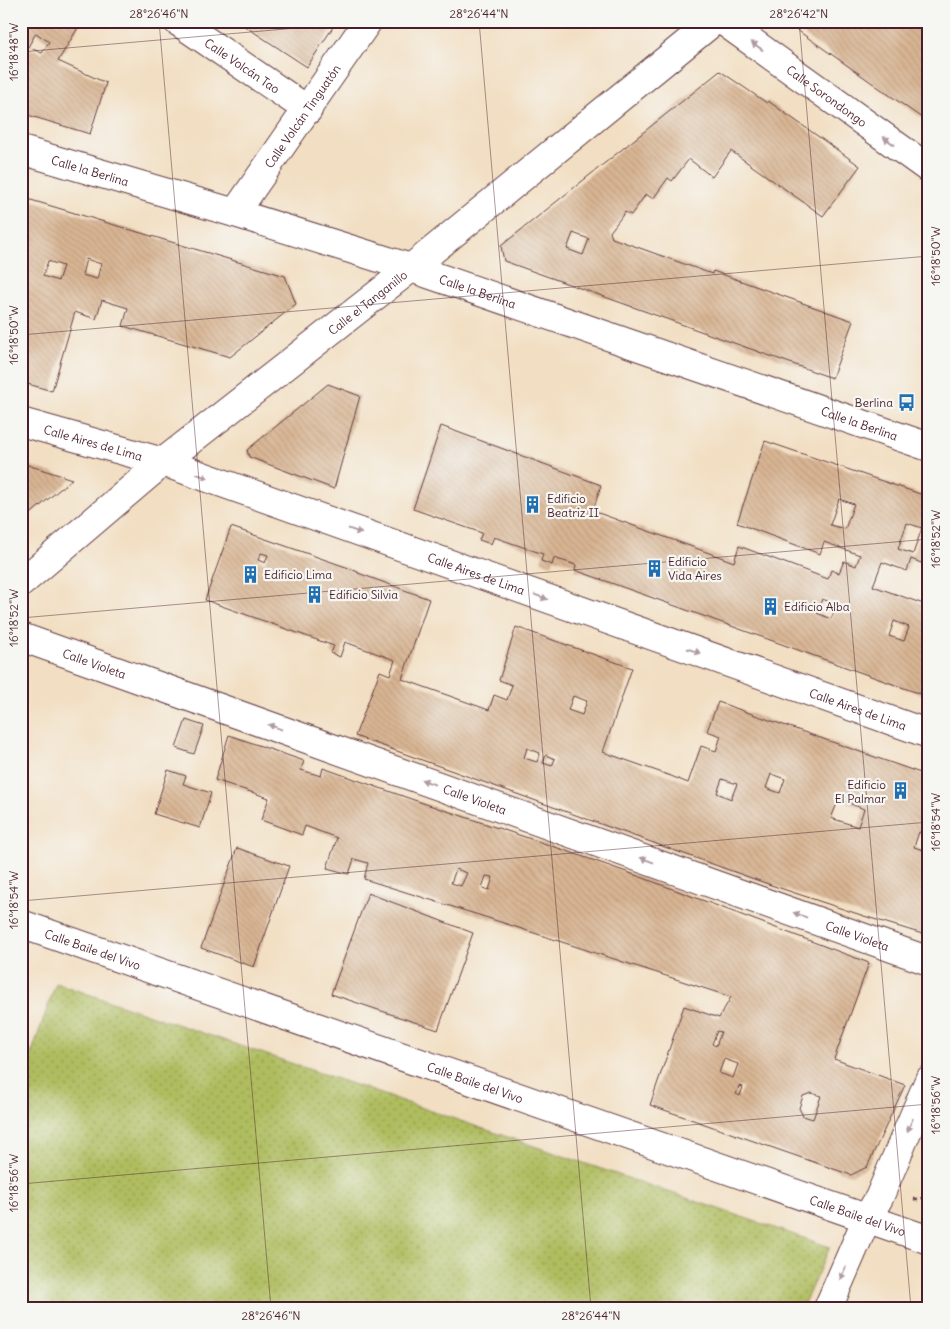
<svg xmlns="http://www.w3.org/2000/svg" width="950" height="1329" font-family="Delius,sans-serif">
  <defs>
    <pattern id="grass-dots" width="8" height="8" patternUnits="userSpaceOnUse" patternTransform="scale(1.25)"><rect width="8" height="8" fill="#afbd5f"/><path d="M2 2h.1M6 6h.1" fill="none" stroke="#90994f" stroke-width="1.8" stroke-linecap="round"/></pattern>
    <pattern id="building-back-hatch" width="6" height="6" patternUnits="userSpaceOnUse" patternTransform="scale(1.25)"><rect width="6" height="6" fill="#d8b593"/><path d="M-1 5l2 2M0 0l6 6M5-1l2 2" fill="none" stroke="#bb9b7f"/></pattern>
  </defs>
  <rect width="100%" height="100%" fill="#f6f6f2"/>
  <filter id="ink" filterUnits="userSpaceOnUse"><feTurbulence type="fractalNoise" baseFrequency=".02" numOctaves="2"/><feDisplacementMap in="SourceGraphic" scale="10" xChannelSelector="R" yChannelSelector="G"/><feConvolveMatrix kernelMatrix="1 2 1 2 8 2 1 2 1" color-interpolation-filters="sRGB"/></filter>
  <filter id="wash" filterUnits="userSpaceOnUse"><feTurbulence type="fractalNoise" baseFrequency=".0096" numOctaves="4" result="noise"/><feDisplacementMap in="SourceGraphic" scale="20" xChannelSelector="R" yChannelSelector="G"/><feGaussianBlur stdDeviation="1.12" result="paint"/><feColorMatrix in="noise" values="0 0 0 0 0 0 0 0 0 0 0 0 0 0 0 0 0 1.4 0 .05"/><feComposite in="paint" operator="in"/></filter>
  <g filter="url(#wash)">
    <rect width="100%" height="100%" fill="#f2dfc3"/>
    <path fill="url(#grass-dots)" stroke="#7c6e45" d="M56,983L830,1247L802,1308H21V1083Z"/>
    <g id="blocks">
      <g fill="url(#building-back-hatch)" fill-rule="evenodd">
        <path d="M21,21H82L58,61L106,83L90,134L21,113ZM36,33L49,42L42,53L28,47Z"/>
        <path d="M237,21H337L307,67Z"/>
        <path d="M804,21H929V45L922,52L929,56V123L797,30Z"/>
        <path d="M720,71L767,103L768,101L860,166L823,216L731,151L712,177L689,159L672,181L668,178L653,199L646,194L631,215L625,212L610,232L612,238L712,274L713,271L853,321L832,378L504,261L501,246ZM573,233L589,239L583,255L567,249Z"/>
        <path d="M21,197L285,276L296,304L230,357L123,326L128,308L102,300L96,319L75,312L52,391L21,382ZM86,259L101,264L97,279L82,275ZM48,261L63,266L58,281L43,276Z"/>
        <path d="M328,384L360,396L334,489L249,457L247,450Z"/>
        <path d="M441,426L601,485L593,511L734,562L739,546L828,579L831,570L839,573L844,561L856,566L860,555L824,542L820,554L737,523L765,441L929,497V566L911,559L907,571L882,562L873,586L929,606V697L575,570L576,565L554,558L552,565L541,561L543,554L494,537L491,544L479,540L482,533L413,509ZM839,499L854,504L845,529L830,525ZM907,523L922,528L913,554L898,549ZM822,599L837,604L831,619L817,613ZM894,621L909,627L904,641L889,636Z"/>
        <path d="M21,463L72,479L21,522Z"/>
        <path d="M231,527L346,567L358,572V573L429,599L402,679L489,710L494,695L507,700L512,685L499,680L516,627L632,668L603,752L671,776L688,783L701,746L716,751L721,736L707,731L718,702L929,776V836L919,832L914,847L929,852V936L864,916L771,885L355,736L380,671L390,675L395,660L345,642L340,657L331,653L334,646L205,600ZM261,553L268,555L265,563L258,560ZM573,696L587,701L582,715L568,710ZM527,748L540,753L537,762L524,758ZM546,755L555,759L552,766L543,763ZM771,774L785,779L780,793L766,788ZM722,779L737,784L731,799L717,793ZM839,799L864,809L858,827L831,818Z"/>
        <path d="M186,720L204,726L194,754L176,748Z"/>
        <path d="M229,735L304,761L301,770L321,776L323,768L414,800L561,849L638,876L869,963L834,1059L905,1085L867,1167L851,1175L650,1105L684,1006L719,1018L731,997L485,917L364,879L368,863L354,859L349,874L327,868L337,838L305,826L302,835L261,820L269,798L215,780ZM456,869L467,873L461,886L451,883ZM486,876L493,877L489,890L482,888ZM717,1031L721,1032L716,1046L712,1044ZM724,1059L738,1064L733,1078L719,1073ZM739,1086L743,1087L740,1096L736,1094ZM811,1093L821,1096L813,1119L803,1116L799,1108L803,1096Z"/>
        <path d="M168,770L186,776L183,784L211,793L200,828L154,814Z"/>
        <path d="M237,848L289,866L254,967L201,948Z"/>
        <path d="M368,893L473,933L438,1030L331,994Z"/>
      </g>
    </g>
  </g>
  <g filter="url(#ink)">
    <use href="#blocks" fill-opacity="0" stroke="#633c42" stroke-width="1"/>
    <g fill="none" stroke-linecap="round" stroke-linejoin="round">
      <defs>
        <g id="street">
          <path id="s1" d="M177,21L308,110"/>
          <path id="s2" d="M723,21L929,169"/>
          <path id="s3" d="M21,150L235,213L411,268L929,447"/>
          <path id="s4" d="M235,213L368,21"/>
          <path id="s5" d="M21,422L163,462L929,734"/>
          <path id="s6" d="M21,583L163,462L411,268L714,21"/>
          <path id="s7" d="M21,637L929,961"/>
          <path id="s8" d="M21,924L929,1240"/>
          <path d="M828,1308L867,1218L879,1198L929,1080"/>
        </g>
      </defs>
      <use href="#street" stroke="#633c42" stroke-width="30"/>
      <path stroke="#633c42" stroke-width="3" stroke-dasharray="4 4" stroke-linecap="butt" d="M914,1199L918,1200L929,1196"/>
      <use href="#street" stroke="#fff" stroke-width="28"/>
    </g>
    <defs><path id="oneway-solid" d="M-6-.8H1V-3.2L6.5 0L1 3.2V.8H-6Z" transform="scale(1.25)"/></defs>
    <g fill="#ae9aa0">
      <use href="#oneway-solid" transform="translate(757 46) rotate(-144)"/>
      <use href="#oneway-solid" transform="translate(889 141) rotate(-144)"/>
      <use href="#oneway-solid" transform="translate(202 476) rotate(20)"/>
      <use href="#oneway-solid" transform="translate(355 531) rotate(20)"/>
      <use href="#oneway-solid" transform="translate(541 597) rotate(20)"/>
      <use href="#oneway-solid" transform="translate(694 651) rotate(20)"/>
      <use href="#oneway-solid" transform="translate(275 727) rotate(-160)"/>
      <use href="#oneway-solid" transform="translate(428 782) rotate(-160)"/>
      <use href="#oneway-solid" transform="translate(647 860) rotate(-160)"/>
      <use href="#oneway-solid" transform="translate(800 915) rotate(-160)"/>
      <use href="#oneway-solid" transform="translate(910 1125) rotate(113)"/>
      <use href="#oneway-solid" transform="translate(843 1273) rotate(113)"/>
    </g>
  </g>
  <path fill="none" stroke="#4a1f2b" stroke-width="1" stroke-opacity="0.45" d="M159,21L271,1308M479,21L591,1308M799,21L911,1308M21,52L377,21M21,335L929,256M21,618L929,539M21,901L929,822M21,1184L929,1104"/>
  <defs>
    <symbol id="bus-bare" viewBox="-9 -9 18 18"><path d="M-5-6H5V4H4V6H2V4H-2V6H-4V4H-5ZM-3.5-4V0h7V-4ZM-3.5 1.2v1.5H-2V1.2ZM2 1.2v1.5H3.5V1.2Z" fill="#1f6fb2" stroke="#f6f6f2" stroke-width="2.5" paint-order="stroke"/></symbol>
    <symbol id="building-bare" viewBox="-9 -9 18 18"><path d="M-4-6H4V6H1V3H-1V6H-4ZM-2.5-4.3h1.7v1.8h-1.7ZM.8-4.3h1.7v1.8H.8ZM-2.5-1h1.7V.8h-1.7ZM.8-1h1.7V.8H.8Z" fill="#1f6fb2" stroke="#f6f6f2" stroke-width="2.5" paint-order="stroke"/></symbol>
  </defs>
  <g fill-rule="evenodd">
    <use href="#bus-bare" x="894" y="390" width="25" height="25"/>
    <use href="#building-bare" x="520" y="492" width="25" height="25"/>
    <use href="#building-bare" x="642" y="556" width="25" height="25"/>
    <use href="#building-bare" x="238" y="562" width="25" height="25"/>
    <use href="#building-bare" x="302" y="582" width="25" height="25"/>
    <use href="#building-bare" x="758" y="594" width="25" height="25"/>
    <use href="#building-bare" x="888" y="778" width="25" height="25"/>
  </g>
  <g text-anchor="middle" dominant-baseline="central" stroke-width="4.5" stroke-linejoin="round" paint-order="stroke">
    <g font-size="12" fill="#4a1f2b" stroke="#f6f6f2">
      <text stroke="none"><textPath href="#s1" startOffset="79">Calle Volcán Tao</textPath></text>
      <text stroke="none"><textPath href="#s2" startOffset="128">Calle Sorondongo</textPath></text>
      <text stroke="none"><textPath href="#s4" startOffset="118">Calle Volcán Tinguatón</textPath></text>
      <text stroke="none"><textPath href="#s3" startOffset="72">Calle la Berlina</textPath></text>
      <text stroke="none"><textPath href="#s3" startOffset="478">Calle la Berlina</textPath></text>
      <text stroke="none"><textPath href="#s6" startOffset="446">Calle el Tanganillo</textPath></text>
      <text stroke="none"><textPath href="#s3" startOffset="882">Calle la Berlina</textPath></text>
      <text stroke="none"><textPath href="#s5" startOffset="75">Calle Aires de Lima</textPath></text>
      <text stroke="none"><textPath href="#s5" startOffset="480">Calle Aires de Lima</textPath></text>
      <text stroke="none"><textPath href="#s7" startOffset="78">Calle Violeta</textPath></text>
      <text stroke="none"><textPath href="#s5" startOffset="885">Calle Aires de Lima</textPath></text>
      <text stroke="none"><textPath href="#s7" startOffset="482">Calle Violeta</textPath></text>
      <text stroke="none"><textPath href="#s7" startOffset="888">Calle Violeta</textPath></text>
      <text stroke="none"><textPath href="#s8" startOffset="76">Calle Baile del Vivo</textPath></text>
      <text stroke="none"><textPath href="#s8" startOffset="481">Calle Baile del Vivo</textPath></text>
      <text stroke="none"><textPath href="#s8" startOffset="886">Calle Baile del Vivo</textPath></text>
    </g>
    <g font-size="12" fill="#4a1f2b" stroke="#f6f6f2" text-anchor="start">
      <text x="893" y="402" text-anchor="end">Berlina</text>
      <text x="547" y="498">Edificio<tspan x="547" dy="14">Beatriz II</tspan></text>
      <text x="668" y="561">Edificio<tspan x="668" dy="14">Vida Aires</tspan></text>
      <text x="264" y="574">Edificio Lima</text>
      <text x="329" y="594">Edificio Silvia</text>
      <text x="784" y="606">Edificio Alba</text>
      <text x="886" y="784" text-anchor="end">Edificio<tspan x="886" dy="14">El Palmar</tspan></text>
    </g>
  </g>
  <rect width="950" height="1329" fill="none" stroke="#f6f6f2" stroke-width="55"/>
  <rect x="28" y="28" width="894" height="1274" fill="none" stroke="#4a1f2b" stroke-width="2"/>
  <g font-size="12" text-anchor="middle" fill="#4a1f2b">
    <text x="159" y="18">28°26'46"N</text>
    <text x="479" y="18">28°26'44"N</text>
    <text x="799" y="18">28°26'42"N</text>
    <text transform="translate(14 52) rotate(-90)" y="4">16°18'48"W</text>
    <text transform="translate(936 256) rotate(-90)" y="4">16°18'50"W</text>
    <text transform="translate(14 335) rotate(-90)" y="4">16°18'50"W</text>
    <text transform="translate(936 539) rotate(-90)" y="4">16°18'52"W</text>
    <text transform="translate(14 618) rotate(-90)" y="4">16°18'52"W</text>
    <text transform="translate(936 822) rotate(-90)" y="4">16°18'54"W</text>
    <text transform="translate(14 900) rotate(-90)" y="4">16°18'54"W</text>
    <text transform="translate(936 1105) rotate(-90)" y="4">16°18'56"W</text>
    <text transform="translate(14 1183) rotate(-90)" y="4">16°18'56"W</text>
    <text x="271" y="1320">28°26'46"N</text>
    <text x="591" y="1320">28°26'44"N</text>
  </g>
</svg>
